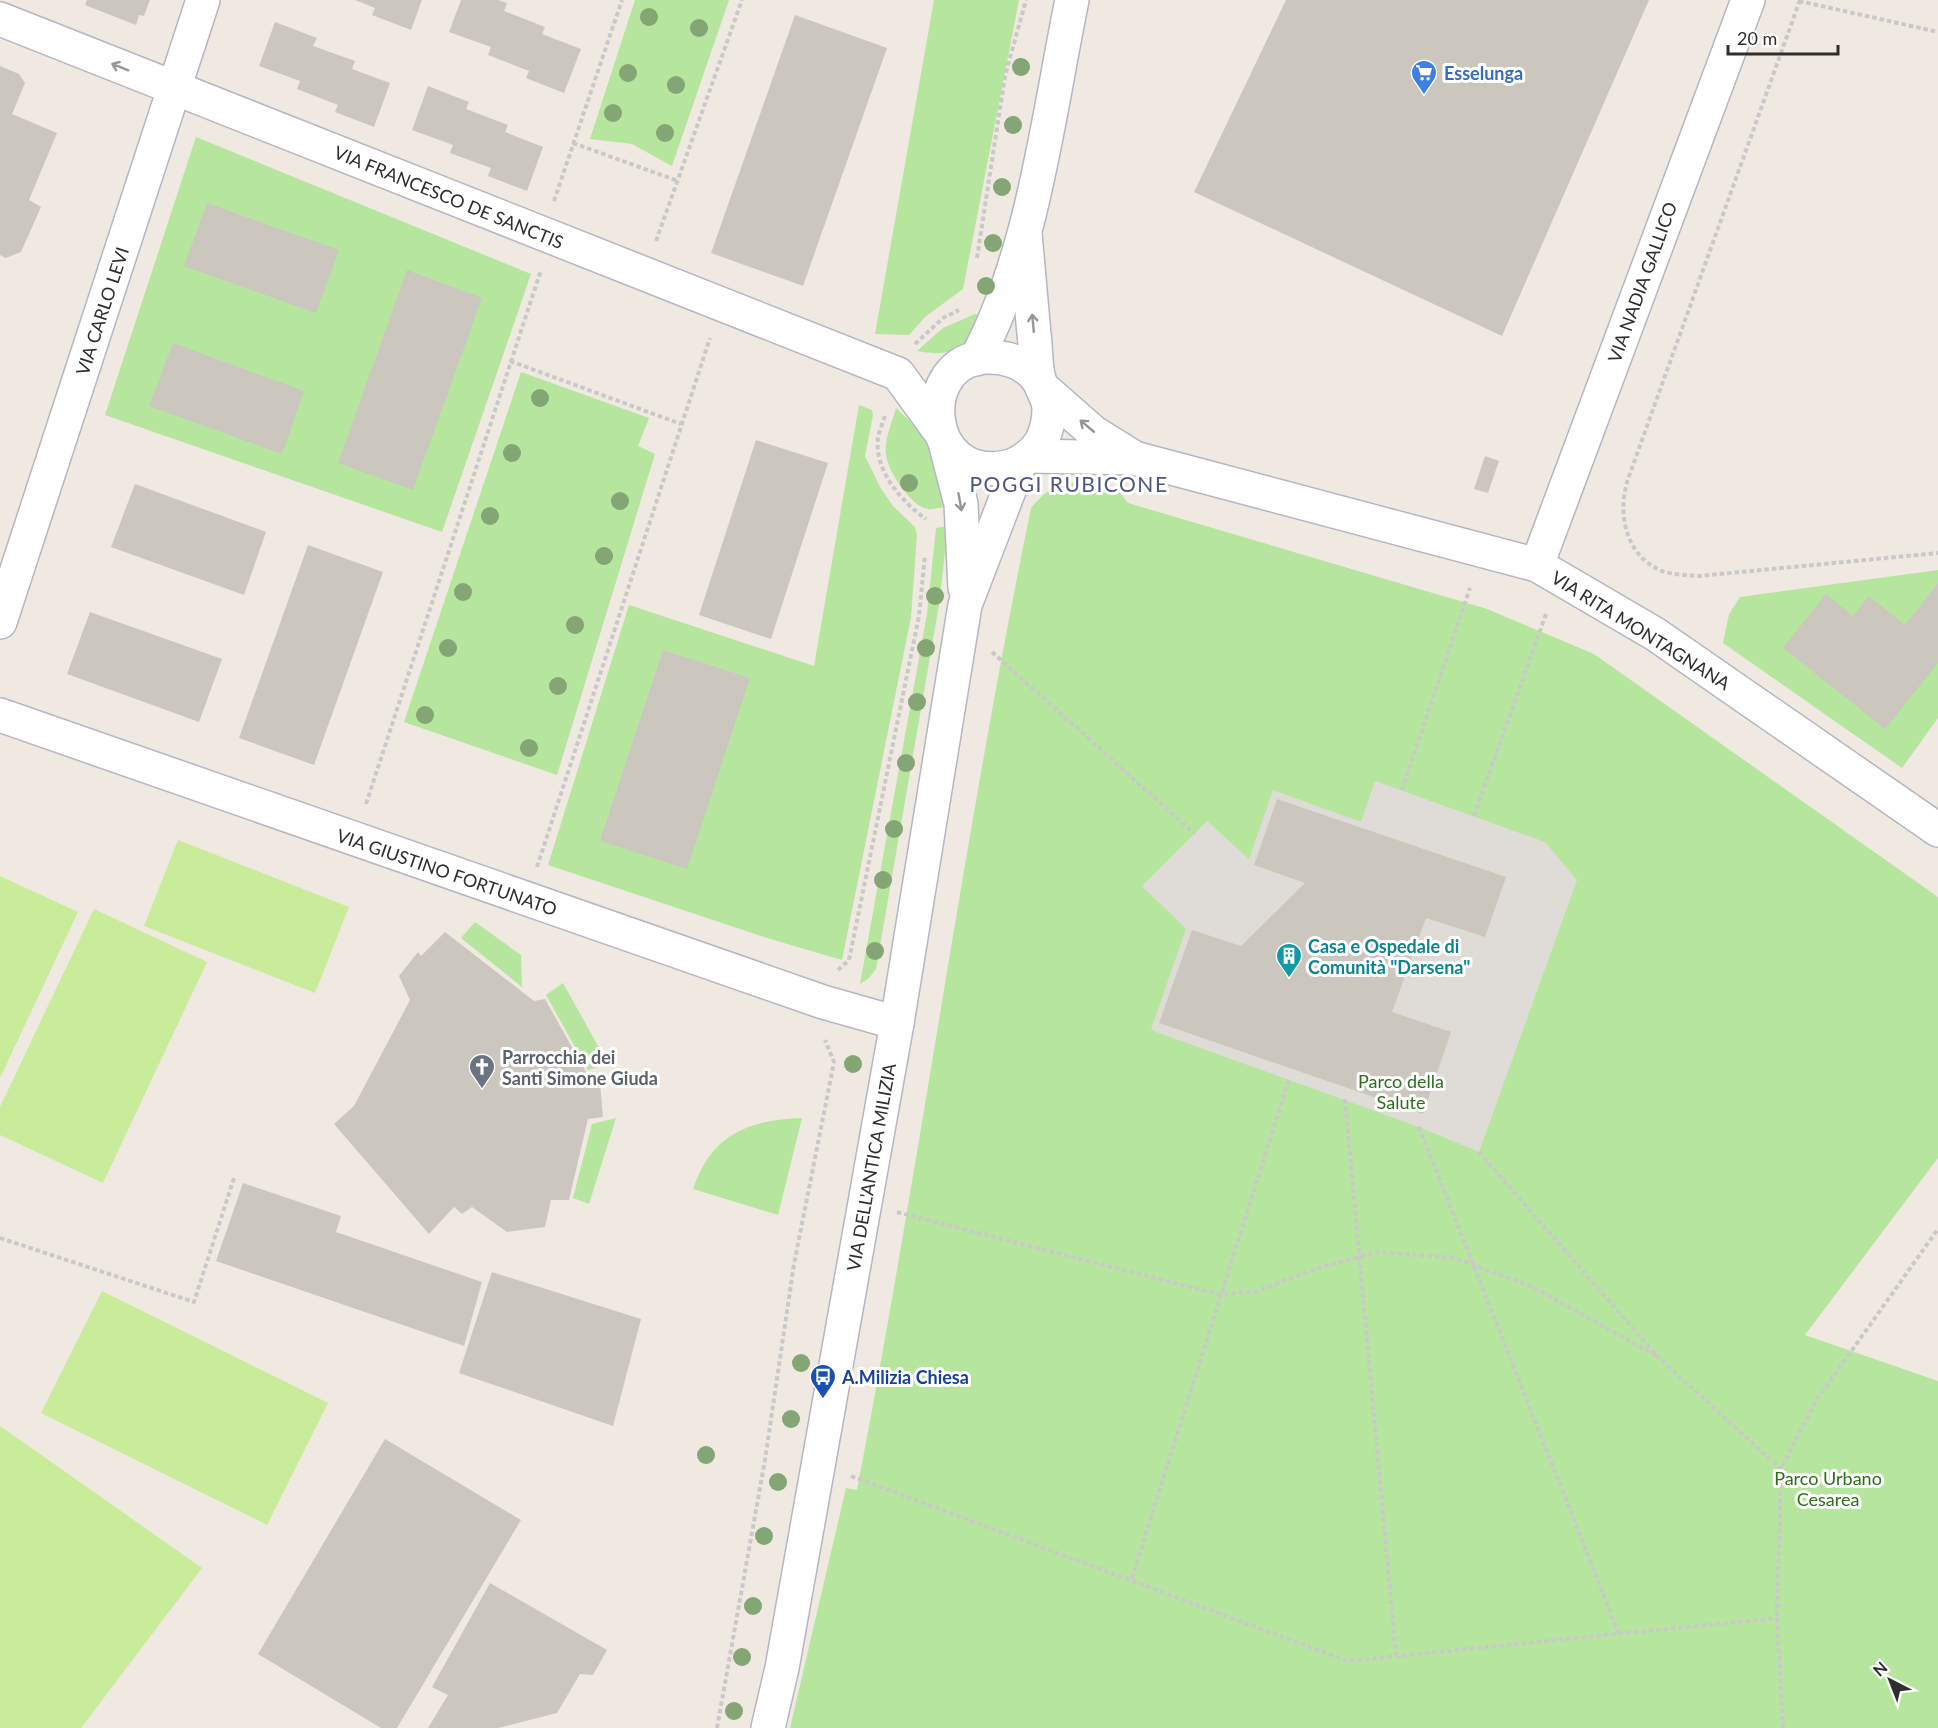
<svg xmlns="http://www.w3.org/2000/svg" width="1938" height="1728" font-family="Lato,sans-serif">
  <rect width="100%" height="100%" fill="#efe9e1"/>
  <g fill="#b6e59e">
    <path d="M635,0H729L672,166L632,144L590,139Z"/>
    <path d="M934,0H1019L963,289L925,317L909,335L875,334Z"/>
    <path d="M196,137L531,274L442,532L105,415Z"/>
    <path d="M975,314L984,316C966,348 955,358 917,351L943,328Z"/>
    <path d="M521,372L649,418L638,446L655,454L557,775L404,722Z"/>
    <path d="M859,405L872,410L873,415L865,456L880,487L893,506L915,527L917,535L911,617L842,960L767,938L548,865L629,605L814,666Z"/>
    <path d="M896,408L921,432L931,452L947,507C941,507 934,510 928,509C911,507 888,471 886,455C884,439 892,423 896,408Z"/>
    <path d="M1086,481L1116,488L1128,503L1487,609L1594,654L1938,897V1158L1805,1335L1938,1381V1728H790L846,1488L857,1490C920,1164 964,834 1031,508C1050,486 1057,484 1086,481Z"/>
    <path d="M948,526L939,605L876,969L869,978L860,984L927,614L936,528Z"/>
    <path d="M1938,570V718L1902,768L1723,643L1729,614L1740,597Z"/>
    <path d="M475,922L521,955L522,987L461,938Z"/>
    <path d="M563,983L608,1064L588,1070L546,995Z"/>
    <path d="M616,1118L589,1204L573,1198L592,1124Z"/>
    <path d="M802,1118L778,1215L693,1189C711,1135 747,1120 802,1118Z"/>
  </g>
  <g fill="#c9ec9a">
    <path d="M178,840L349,907L315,993L144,926Z"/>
    <path d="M0,876L78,912L0,1078Z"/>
    <path d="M94,909L207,962L103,1183L0,1135V1107Z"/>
    <path d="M102,1291L328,1403L267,1525L41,1413Z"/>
    <path d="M0,1426L202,1568L81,1728H0Z"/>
  </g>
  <path fill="#dfdcd8" d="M1375,781L1545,842L1577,880L1479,1152L1419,1127L1151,1030L1186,929L1142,886L1207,821L1249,859L1273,790L1361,822Z"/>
  <g fill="#cbc7bf">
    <path d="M87,0H150L144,16L139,15L136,25L85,5Z"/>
    <path d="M355,0H422L411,30L372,15L375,8Z"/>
    <path d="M461,0H498L507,3L504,11L545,27L542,34L581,49L564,93L526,78L529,71L488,55L491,47L449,32Z"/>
    <path d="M1286,0H1649L1502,336L1194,192Z"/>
    <path d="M795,15L887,48L803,286L711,253Z"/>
    <path d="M275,22L317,38L313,46L355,61L352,69L390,83L374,127L335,112L338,105L297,89L300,81L259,66Z"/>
    <path d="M0,66L19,74L25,83L12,114L57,133L29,200L41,207L21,252L6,258L0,255Z"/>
    <path d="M428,86L469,102L466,109L508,125L505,132L543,147L527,191L488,176L491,168L450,153L453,145L412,130Z"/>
    <path d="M207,203L339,250L316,313L184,266Z"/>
    <path d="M407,270L482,298L413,490L338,463Z"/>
    <path d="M173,343L304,391L282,454L149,406Z"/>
    <path d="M756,440L828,463L771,639L699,615Z"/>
    <path d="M1485,456L1499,461L1488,493L1474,489Z"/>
    <path d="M135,484L266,532L244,595L111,547Z"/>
    <path d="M308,545L383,572L314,765L239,738Z"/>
    <path d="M1938,583V663L1885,729L1783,648L1826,594L1853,616L1869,596L1905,625Z"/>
    <path d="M90,612L222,659L199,722L67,674Z"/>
    <path d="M663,650L750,678L687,869L600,841Z"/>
    <path d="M1277,799L1506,877L1485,937L1426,918L1392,1012L1451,1032L1423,1114L1159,1023L1192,930L1241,946L1305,883L1254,865Z"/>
    <path d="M445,932L534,1001L545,999L587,1074L599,1073L603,1117L588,1119L569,1200H551L545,1227L507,1232L472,1207L462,1214L454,1207L429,1234L334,1124L354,1106L410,1000L399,976L418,952L421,956Z"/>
    <path d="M243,1183L341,1216L336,1232L482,1282L464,1346L216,1261Z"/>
    <path d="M492,1272L641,1319L613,1426L459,1373Z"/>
    <path d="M385,1439L521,1520L397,1728H381L258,1654Z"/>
    <path d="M490,1583L607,1650L593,1675L580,1674L557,1713L498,1728H428L448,1695L432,1687Z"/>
  </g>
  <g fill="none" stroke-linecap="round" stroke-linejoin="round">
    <defs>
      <g id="minor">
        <path d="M0,19L898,374L938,429"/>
        <path d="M1025,234C1028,267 1031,300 1034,334C1036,348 1035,365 1039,379C1041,389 1049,398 1049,409C1049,420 1047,430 1042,440C1036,452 1021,464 1007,467C923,485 914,358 988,357C1009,357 1027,363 1039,381"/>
        <path d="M976,359C1033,254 1048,117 1072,0"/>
        <path d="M1044,389L1093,432L1133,457"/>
        <path d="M946,446L961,504L965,588"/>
        <path d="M1029,456L1134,458L1537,565L1655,634L1938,830"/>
        <path d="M1537,565L1748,0"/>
        <path d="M0,622L203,0"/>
        <path d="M0,715L823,1002L897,1023"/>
        <path d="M768,1728L782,1668L897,1023L965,605L1020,462"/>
      </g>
    </defs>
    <use href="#minor" stroke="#b4b7c1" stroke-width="36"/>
    <g stroke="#c9c9c9" stroke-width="4" stroke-dasharray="4.5 3" stroke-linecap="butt">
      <path d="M1800,0L1628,479C1617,513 1625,556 1662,571C1673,575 1688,575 1699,576L1938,553"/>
      <path d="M1799,1L1938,32"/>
      <path d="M573,143L678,181"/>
      <path d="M554,201L622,0"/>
      <path d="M656,241L742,0"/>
      <path d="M977,258L1005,76L1026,0"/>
      <path d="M915,344L943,318L959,310"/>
      <path d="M510,361L681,424"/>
      <path d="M885,416C883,423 879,431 878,438C874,471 902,502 926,519"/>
      <path d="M992,652L1195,834"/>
      <path d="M1402,790L1470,588"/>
      <path d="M366,804L541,270"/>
      <path d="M1474,816L1546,614"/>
      <path d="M537,867L710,338"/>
      <path d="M838,970L849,960L919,616L925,555"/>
      <path d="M1345,1099L1396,1656"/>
      <path d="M1419,1127L1619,1634"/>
      <path d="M1479,1152L1658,1357L1781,1469"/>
      <path d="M897,1212L1221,1295L1257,1291L1315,1269L1378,1252L1455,1258L1533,1287L1658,1357"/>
      <path d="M0,1238L194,1302L234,1178"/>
      <path d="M851,1476L1347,1661L1777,1618"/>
      <path d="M1132,1578L1289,1079"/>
      <path d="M717,1728L765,1460L794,1264L834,1062L825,1040"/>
      <path d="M1783,1728L1777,1618L1781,1469L1816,1401L1938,1229"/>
    </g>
    <use href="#minor" stroke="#fff" stroke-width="33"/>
  </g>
  <g fill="#84a574">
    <circle cx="649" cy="17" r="9"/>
    <circle cx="699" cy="28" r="9"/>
    <circle cx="1021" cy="67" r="9"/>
    <circle cx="628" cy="73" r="9"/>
    <circle cx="676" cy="85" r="9"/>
    <circle cx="613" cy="113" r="9"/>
    <circle cx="1013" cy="125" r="9"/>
    <circle cx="665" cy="133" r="9"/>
    <circle cx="1002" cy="187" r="9"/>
    <circle cx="993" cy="243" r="9"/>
    <circle cx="986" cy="286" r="9"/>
    <circle cx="540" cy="398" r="9"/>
    <circle cx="512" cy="453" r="9"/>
    <circle cx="909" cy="483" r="9"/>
    <circle cx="620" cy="501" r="9"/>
    <circle cx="490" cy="516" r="9"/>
    <circle cx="604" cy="556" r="9"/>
    <circle cx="463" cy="592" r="9"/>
    <circle cx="935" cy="596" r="9"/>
    <circle cx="575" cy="625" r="9"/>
    <circle cx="448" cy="648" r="9"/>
    <circle cx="926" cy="648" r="9"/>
    <circle cx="558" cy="686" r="9"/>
    <circle cx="917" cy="702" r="9"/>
    <circle cx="425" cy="715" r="9"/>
    <circle cx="529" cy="748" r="9"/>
    <circle cx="906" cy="763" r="9"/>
    <circle cx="894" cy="829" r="9"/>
    <circle cx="883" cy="880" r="9"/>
    <circle cx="875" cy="951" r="9"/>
    <circle cx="853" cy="1064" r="9"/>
    <circle cx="801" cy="1363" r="9"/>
    <circle cx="791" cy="1419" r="9"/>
    <circle cx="706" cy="1455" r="9"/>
    <circle cx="778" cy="1482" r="9"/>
    <circle cx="764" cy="1536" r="9"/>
    <circle cx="753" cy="1606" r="9"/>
    <circle cx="742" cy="1657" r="9"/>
    <circle cx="734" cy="1711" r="9"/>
  </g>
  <defs><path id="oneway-shaft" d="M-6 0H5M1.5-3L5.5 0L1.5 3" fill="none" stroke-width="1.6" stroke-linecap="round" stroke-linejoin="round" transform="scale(1.5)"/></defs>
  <g stroke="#969696">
    <use href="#oneway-shaft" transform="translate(120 67) rotate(-158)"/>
    <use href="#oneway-shaft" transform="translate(1033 323) rotate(-95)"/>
    <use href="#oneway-shaft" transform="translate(1087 426) rotate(-140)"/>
    <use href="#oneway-shaft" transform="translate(960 502) rotate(80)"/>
  </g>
  <defs>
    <symbol id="supermarket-pin" viewBox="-11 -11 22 30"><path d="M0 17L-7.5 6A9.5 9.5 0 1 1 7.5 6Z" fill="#3f7fe0" stroke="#fff"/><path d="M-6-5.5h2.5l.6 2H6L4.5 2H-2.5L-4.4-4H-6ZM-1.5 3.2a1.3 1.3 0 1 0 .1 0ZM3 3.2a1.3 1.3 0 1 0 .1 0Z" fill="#fff"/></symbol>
    <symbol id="building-pin" viewBox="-11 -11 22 30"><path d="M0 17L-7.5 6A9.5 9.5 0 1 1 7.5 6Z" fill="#0f9aa8" stroke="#fff"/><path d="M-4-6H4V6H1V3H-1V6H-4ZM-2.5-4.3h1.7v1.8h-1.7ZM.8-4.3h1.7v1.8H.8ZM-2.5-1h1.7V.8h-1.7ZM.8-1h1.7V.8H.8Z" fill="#fff"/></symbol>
    <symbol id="church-pin" viewBox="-11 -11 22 30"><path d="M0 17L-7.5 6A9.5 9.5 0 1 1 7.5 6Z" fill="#6b7280" stroke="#fff"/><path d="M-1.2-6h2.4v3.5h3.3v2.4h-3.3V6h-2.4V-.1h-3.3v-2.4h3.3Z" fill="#fff"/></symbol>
    <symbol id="bus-pin" viewBox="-11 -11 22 30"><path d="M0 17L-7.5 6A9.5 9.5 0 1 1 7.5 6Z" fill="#1a4fb4" stroke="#fff"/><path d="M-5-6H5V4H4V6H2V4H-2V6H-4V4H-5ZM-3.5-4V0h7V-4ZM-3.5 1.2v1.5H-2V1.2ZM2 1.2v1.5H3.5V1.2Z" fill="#fff"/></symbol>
  </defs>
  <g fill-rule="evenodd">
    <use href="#supermarket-pin" x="1409" y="58" width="30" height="40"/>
    <use href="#building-pin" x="1274" y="941" width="30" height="40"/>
    <use href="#church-pin" x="467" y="1052" width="30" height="40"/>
    <use href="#bus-pin" x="808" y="1362" width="30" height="40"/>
  </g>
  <g text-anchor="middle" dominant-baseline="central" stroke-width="6" stroke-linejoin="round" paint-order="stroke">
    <g font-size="18" font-weight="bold" fill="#366cbe" stroke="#fff" text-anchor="start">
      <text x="1444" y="73">Esselunga</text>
    </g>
    <g font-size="18" fill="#2e2e2e" stroke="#fff">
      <text transform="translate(449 197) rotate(22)">VIA FRANCESCO DE SANCTIS</text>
      <text transform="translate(1642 282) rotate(-70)">VIA NADIA GALLICO</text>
      <text transform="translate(102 311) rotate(-72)">VIA CARLO LEVI</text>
      <text transform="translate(1641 630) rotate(32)">VIA RITA MONTAGNANA</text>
      <text transform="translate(447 872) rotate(19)">VIA GIUSTINO FORTUNATO</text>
      <text transform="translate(871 1167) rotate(-80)">VIA DELL'ANTICA MILIZIA</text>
    </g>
    <g font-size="18" font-weight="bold" fill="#0d838f" stroke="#fff" text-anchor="start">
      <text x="1308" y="946">Casa e Ospedale di<tspan x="1308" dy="21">Comunità "Darsena"</tspan></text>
    </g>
    <g font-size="18" font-weight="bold" fill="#5b616d" stroke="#fff" text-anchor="start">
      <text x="502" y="1057">Parrocchia dei<tspan x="502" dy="21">Santi Simone Giuda</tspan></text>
    </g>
    <g font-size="18" fill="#2c6e1b" stroke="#fff">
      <text x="1401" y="1081">Parco della<tspan x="1401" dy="21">Salute</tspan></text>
      <text x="1828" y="1478">Parco Urbano<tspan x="1828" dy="21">Cesarea</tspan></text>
    </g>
    <g font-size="18" font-weight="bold" fill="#164399" stroke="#fff" text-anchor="start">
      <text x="842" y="1377">A.Milizia Chiesa</text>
    </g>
    <g font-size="21" letter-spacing="1.5" fill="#4d5680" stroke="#fff">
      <text x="1069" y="483">POGGI RUBICONE</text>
    </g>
  </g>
  <g transform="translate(1890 1680) rotate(318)" stroke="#ffffff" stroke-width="4.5" paint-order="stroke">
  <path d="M0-4.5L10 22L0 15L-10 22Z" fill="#2e2e2e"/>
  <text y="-9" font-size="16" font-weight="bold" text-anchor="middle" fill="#2e2e2e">N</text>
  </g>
  <path d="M1728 45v9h110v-9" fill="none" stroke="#2e2e2e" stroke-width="3"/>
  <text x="1737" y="45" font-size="18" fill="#2e2e2e" stroke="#ffffff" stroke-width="4.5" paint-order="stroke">20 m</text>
</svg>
